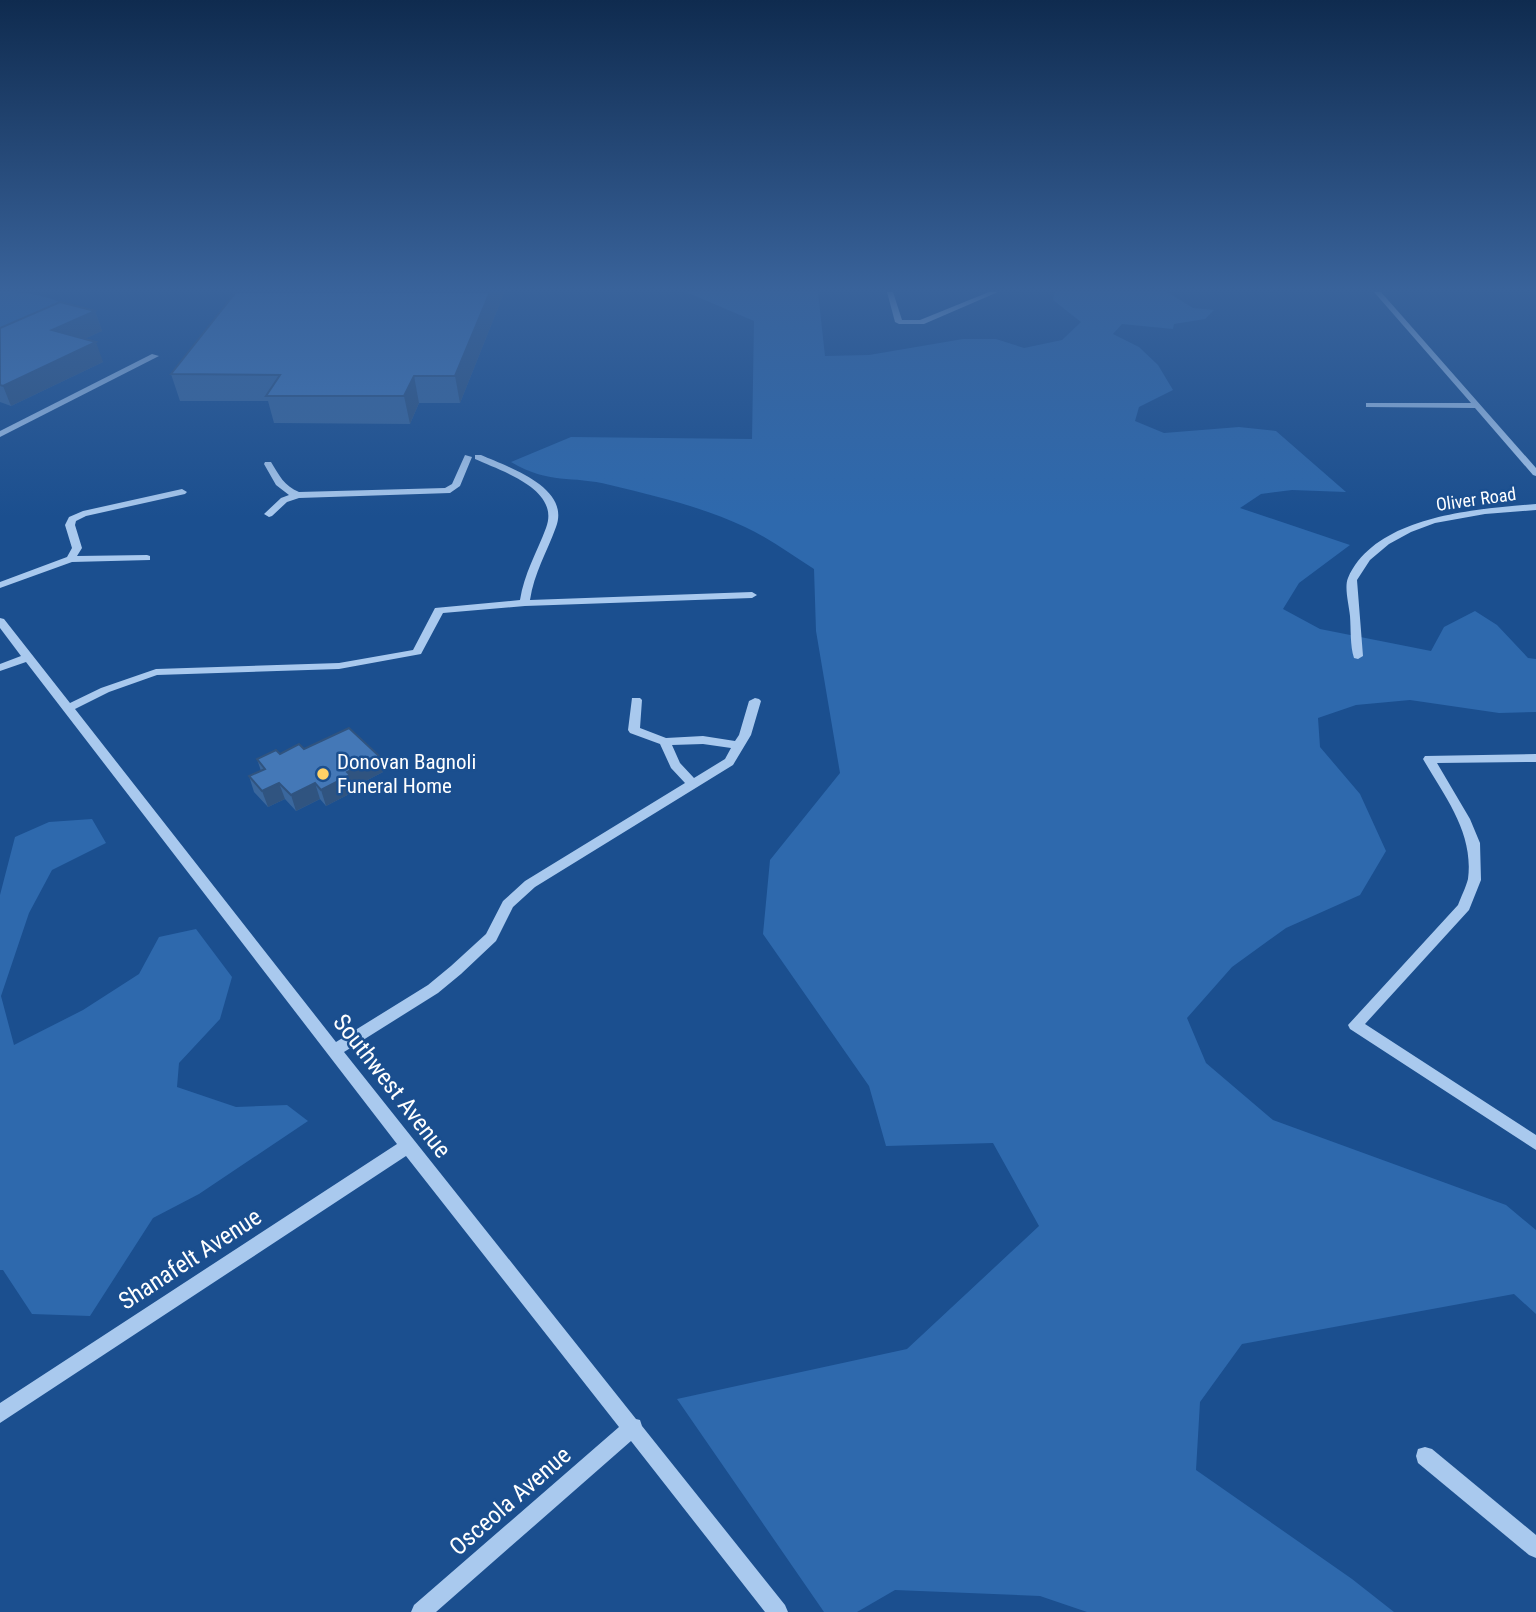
<svg xmlns="http://www.w3.org/2000/svg" width="1536" height="1612" font-family="'Roboto Condensed',sans-serif">
  <rect width="100%" height="100%" fill="#1b4f8f"/>
  <g fill="#2e69ad">
    <path d="M0,292C23,292 49,294 69,308L0,344Z"/>
    <path d="M686,292H818L825,356L869,355L963,339H996L1024,348L1062,340L1081,322L1053,300L1055,292H1167L1193,308L1214,310L1205,319L1174,324L1173,329L1122,324L1113,334L1139,347L1158,365L1173,390L1139,407L1135,421L1164,433L1239,427L1276,431L1346,492L1292,490L1261,494L1240,508L1350,545L1299,583L1283,609L1320,629L1431,651L1444,627L1475,611L1497,625L1528,658L1536,659V712L1499,713L1410,700L1356,705L1318,718L1320,747L1360,794L1386,851L1360,895L1286,928L1232,967L1187,1018L1206,1063L1273,1120L1506,1205L1536,1230V1314L1514,1294L1242,1344L1200,1402L1196,1470L1352,1579L1394,1612H1087L1040,1596L895,1590L857,1612H824L677,1399L907,1349L1039,1226L993,1143L886,1146L869,1086L763,934L770,860L840,773L816,631L814,569C792,555 769,538 745,527C703,507 655,496 610,485C571,475 550,485 511,462L571,437L752,439L754,321Z"/>
    <path d="M92,819L106,843L52,870L29,913L1,996L14,1045L83,1010L139,974L159,937L196,929L232,977L220,1019L179,1063L177,1087L236,1107L287,1105L308,1121L199,1194L153,1218L90,1316L32,1314L3,1270H0V895L15,837L49,822Z"/>
  </g>
  <g fill="none" stroke-linecap="round" stroke-linejoin="round">
    <g fill="#a9c9ee" fill-rule="evenodd">
      <path d="M887,292H893L902,320H920L989,292H998L924,324H899L895,322Z"/>
      <path d="M1374,292H1381L1536,468V476L1533,475L1475,408L1366,407V403H1471Z"/>
      <path d="M152,354L159,356L0,437V431Z"/>
      <path d="M465,455L472,457L460,486L450,493L299,498L287,502L272,516L269,517L264,514L281,498L289,495L276,485L264,464L265,462H271C279,475 284,486 299,492L445,488L452,484Z"/>
      <path d="M475,455H481C508,467 571,487 556,527C547,552 534,573 530,600L752,592L757,595L752,598L525,606L443,613L421,654L339,669L157,675L109,692L75,709L336,1042L428,985L451,966L486,934L503,901L525,881L685,783L671,768L660,744L630,733L628,730L632,698H640L642,700L640,728L666,738L703,736L735,741L739,735L749,701L755,698L759,699L761,701L751,735L733,765L535,887L513,907L496,941L461,974L438,993L344,1052L636,1419L640,1420L642,1426L785,1605L788,1612H765L631,1441L436,1612H411L414,1605L619,1427L406,1156L0,1423V1403L397,1144L26,662L0,671V664L21,656L0,628V618L4,619L70,703L101,688L156,669L339,663L413,650L435,608L520,600C524,574 537,552 546,528C561,489 501,471 475,459ZM703,744L731,748L725,759L694,778L680,763L672,745Z"/>
      <path d="M182,489L187,492L185,494L86,516L76,521L75,525L82,548L77,556L147,555L150,556V560L72,562L0,588V582L67,557L72,548L65,525L69,517L83,511Z"/>
      <path d="M1536,504V510L1485,514L1435,523L1411,532L1389,544L1370,560L1357,580L1363,656L1358,659L1354,658C1350,646 1351,629 1350,616C1349,605 1344,587 1348,578C1376,515 1477,509 1536,504Z"/>
      <path d="M1536,754V762L1437,763L1470,819L1480,843L1481,880L1469,910L1365,1024L1536,1135V1150L1350,1029L1348,1025L1458,905C1461,897 1466,887 1468,879C1474,833 1445,797 1423,759L1425,756Z"/>
      <path d="M1425,1447L1432,1449L1536,1535V1558L1529,1555L1418,1463L1416,1456L1418,1449Z"/>
    </g>
  </g>
  <g fill="#3a679d">
    <path d="M504,293L460,403H419L410,424L274,423L268,401H180L171,374Z"/>
    <path d="M95,311L102,331L84,339L103,362L11,406L0,402V328Z"/>
    <path d="M304,749L379,756L383,772L354,787L355,791L326,806L320,799L296,811L285,799L268,807L254,792L249,776L261,771L257,759Z"/>
  </g>
  <g fill="#305480">
    <path d="M490,292H503L504,293L460,403L455,376Z"/>
    <path d="M95,311L102,331L60,350L52,330Z"/>
    <path d="M96,342L103,362L11,406L3,386Z"/>
    <path d="M414,376L419,403L410,424L404,396Z"/>
    <path d="M379,756L383,772L354,787L355,791L326,806L321,790L347,772Z"/>
    <path d="M279,783L285,799L268,807L262,791Z"/>
    <path d="M315,783L320,799L296,811L291,795Z"/>
  </g>
  <g fill="#4478b7" stroke="#305480" stroke-width="2">
    <path d="M236,292H490L455,376H414L404,396H266L280,375L171,374Z"/>
    <path d="M60,302L95,311L52,330L96,342L3,386L0,385V328Z"/>
    <path d="M349,728L379,756L347,772L350,775L321,790L315,783L291,795L279,783L262,791L249,776L265,769L257,759L276,750L280,754L299,744L304,749Z"/>
  </g>
  <linearGradient id="sky" x2="0" y2="1"><stop stop-color="#0f2b4f"/><stop offset="0.56" stop-color="#39639b"/><stop offset="1" stop-color="#39639b" stop-opacity="0"/></linearGradient>
  <rect width="1536" height="517" fill="url(#sky)"/>
  <circle fill="#ffd166" stroke="#1b4f8f" stroke-width="2.5" cx="323" cy="774" r="7"/>
  <g text-anchor="middle" dominant-baseline="central" stroke-width="5" stroke-linejoin="round" paint-order="stroke">
    <g font-size="18" fill="#fff" stroke="#1b4f8f">
      <text transform="translate(1476 499) rotate(-8)">Oliver Road</text>
    </g>
    <g font-size="21" fill="#fff" stroke="#1b4f8f" text-anchor="start">
      <text x="337" y="762">Donovan Bagnoli<tspan x="337" dy="24">Funeral Home</tspan></text>
    </g>
    <g font-size="24" fill="#fff" stroke="#1b4f8f">
      <text transform="translate(392 1086) rotate(52)">Southwest Avenue</text>
      <text transform="translate(190 1259) rotate(-33)">Shanafelt Avenue</text>
      <text transform="translate(510 1501) rotate(-41)">Osceola Avenue</text>
    </g>
  </g>
</svg>
